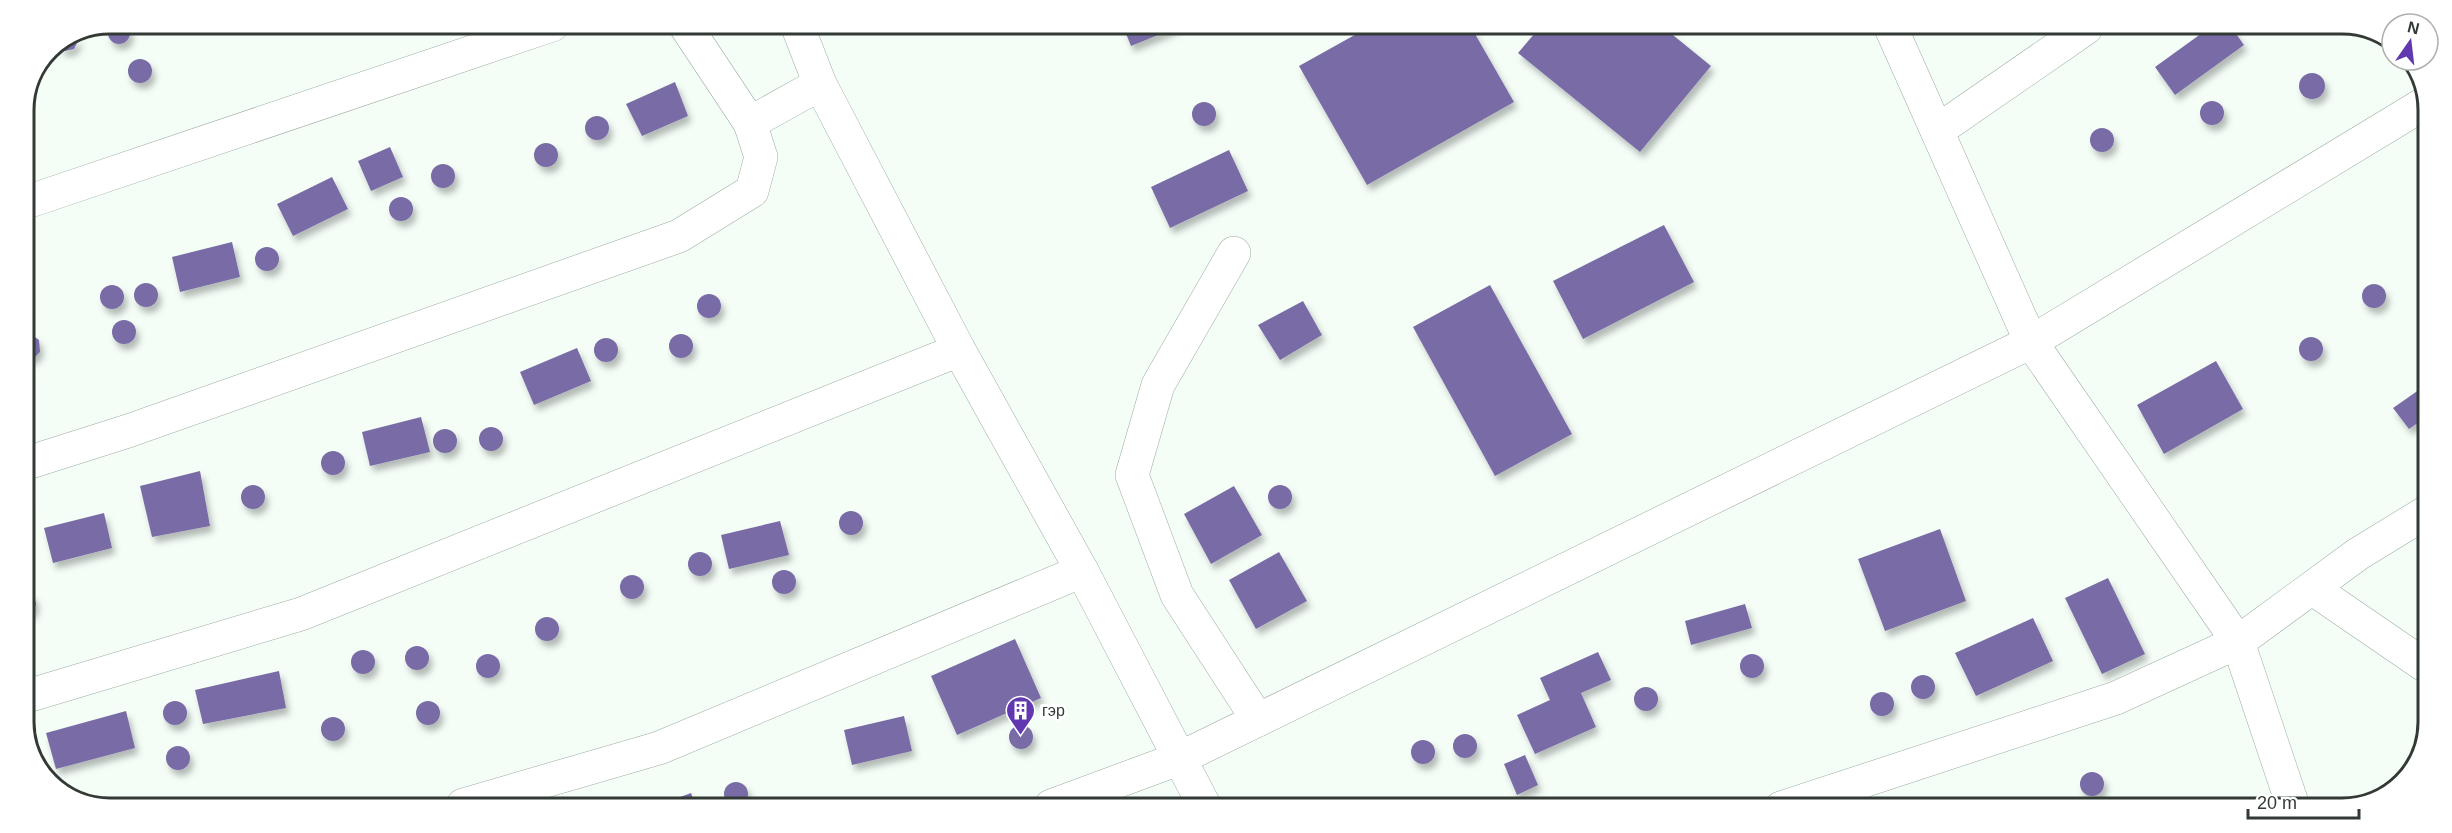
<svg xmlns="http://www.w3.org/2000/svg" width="2452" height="833" font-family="Helvetica,sans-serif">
  <defs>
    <filter id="shadow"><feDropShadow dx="3.5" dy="6" stdDeviation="3" flood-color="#0004"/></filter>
  </defs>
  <rect width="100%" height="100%" fill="#f4fef7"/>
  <g fill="#796ca6" filter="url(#shadow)">
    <circle cx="119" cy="33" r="11"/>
    <path d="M1123,26H1180L1131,46Z"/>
    <path d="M1369,27H1471L1514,102L1367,185L1299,66Z"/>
    <path d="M1540,27H1663L1711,66L1640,152L1518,53Z"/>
    <path d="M2209,28H2232L2244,45L2175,95L2155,67Z"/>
    <path d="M80,37L74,49L65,51L57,46Z"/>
    <circle cx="140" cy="71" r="12"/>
    <circle cx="2312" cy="86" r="13"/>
    <path d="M675,82L688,116L642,136L626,104Z"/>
    <circle cx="2212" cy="113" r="12"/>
    <circle cx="1204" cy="114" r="12"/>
    <circle cx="597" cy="128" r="12"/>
    <circle cx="2102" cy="140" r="12"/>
    <circle cx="546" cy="155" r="12"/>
    <path d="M390,147L403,177L371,191L358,161Z"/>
    <path d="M1229,150L1248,191L1170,228L1151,187Z"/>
    <circle cx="443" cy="176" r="12"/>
    <path d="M332,177L348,209L293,236L277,204Z"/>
    <circle cx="401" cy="209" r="12"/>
    <path d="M1664,225L1694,282L1583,339L1553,281Z"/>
    <path d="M232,242L240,277L180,292L172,257Z"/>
    <circle cx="267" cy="259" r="12"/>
    <circle cx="146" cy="295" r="12"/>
    <circle cx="2374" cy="296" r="12"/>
    <circle cx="112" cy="297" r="12"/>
    <path d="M1490,285L1572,434L1495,476L1413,327Z"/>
    <circle cx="709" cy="306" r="12"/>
    <path d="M1303,301L1322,335L1280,360L1258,325Z"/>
    <circle cx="124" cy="332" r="12"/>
    <circle cx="681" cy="346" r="12"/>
    <path d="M32,335L39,340L40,352L34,358L24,359V336Z"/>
    <circle cx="2311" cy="349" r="12"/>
    <circle cx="606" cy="350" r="12"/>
    <path d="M577,348L591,381L534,405L520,372Z"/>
    <path d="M2216,361L2243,409L2164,454L2137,405Z"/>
    <path d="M2426,385V417L2409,429L2393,408Z"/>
    <path d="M421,417L430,452L370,466L362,432Z"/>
    <circle cx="491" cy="439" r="12"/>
    <circle cx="445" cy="441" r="12"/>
    <circle cx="333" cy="463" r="12"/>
    <path d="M200,471L210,526L152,537L140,486Z"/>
    <circle cx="1280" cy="497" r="12"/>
    <circle cx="253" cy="497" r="12"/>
    <path d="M1234,486L1262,535L1211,564L1184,514Z"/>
    <circle cx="851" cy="523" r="12"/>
    <path d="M104,513L112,548L53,563L44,528Z"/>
    <path d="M780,521L789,555L729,569L721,535Z"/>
    <path d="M1940,529L1966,601L1885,631L1858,559Z"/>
    <circle cx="700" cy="564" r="12"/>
    <path d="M1279,552L1307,601L1256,629L1229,580Z"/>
    <circle cx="784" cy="582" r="12"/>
    <circle cx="632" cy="587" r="12"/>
    <path d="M2108,578L2145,654L2102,674L2065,598Z"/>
    <path d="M24,591L34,596L36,604L33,612L24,616Z"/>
    <path d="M1745,604L1752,628L1691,645L1685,621Z"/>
    <circle cx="547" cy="629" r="12"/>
    <path d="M2033,618L2053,661L1976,696L1955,653Z"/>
    <path d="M1015,639L1041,698L957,735L931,676Z"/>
    <circle cx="417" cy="658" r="12"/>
    <circle cx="363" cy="662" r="12"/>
    <path d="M1598,652L1611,680L1581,693L1596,727L1535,754L1517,715L1550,700L1540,678Z"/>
    <circle cx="488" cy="666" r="12"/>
    <circle cx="1752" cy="666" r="12"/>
    <path d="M279,671L286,708L203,724L195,690Z"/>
    <circle cx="1923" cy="687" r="12"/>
    <circle cx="1646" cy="699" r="12"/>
    <circle cx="1882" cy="704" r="12"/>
    <circle cx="428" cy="713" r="12"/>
    <circle cx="175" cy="713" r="12"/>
    <path d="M126,711L135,748L56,769L46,733Z"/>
    <path d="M904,716L912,751L852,765L844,730Z"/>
    <circle cx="333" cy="729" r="12"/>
    <circle cx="1021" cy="737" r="12"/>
    <circle cx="1465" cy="746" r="12"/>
    <circle cx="1423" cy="752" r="12"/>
    <circle cx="178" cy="758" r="12"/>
    <path d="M1525,755L1538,785L1517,795L1504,764Z"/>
    <circle cx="2092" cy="784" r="12"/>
    <circle cx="736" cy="794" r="12"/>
    <path d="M691,793L696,806H659V805Z"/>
    <path d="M2040,800L2048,808H2024L2027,802Z"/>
  </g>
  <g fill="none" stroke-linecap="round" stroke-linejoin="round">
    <defs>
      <g id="minor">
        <path d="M685,25L750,123L820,84"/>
        <path d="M797,25L820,84L959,350L1082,571L1205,807"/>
        <path d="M1891,28L1937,131"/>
        <path d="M2086,28L1937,131L2031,342L2238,642L2294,809"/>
        <path d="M24,203L552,25"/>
        <path d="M1234,253L1158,385L1132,475L1177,595L1258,720"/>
        <path d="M24,464L128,431L679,236L752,191L761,157L750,123"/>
        <path d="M2313,589L2424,665"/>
        <path d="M24,697L301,614L959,350"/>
        <path d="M463,805L659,748L1082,571"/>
        <path d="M1051,806L1178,759L2031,342L2427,102"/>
        <path d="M1781,808L2116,698L2238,642L2358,554L2425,513"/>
      </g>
    </defs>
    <use href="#minor" stroke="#9cada2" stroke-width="34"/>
    <use href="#minor" stroke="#fff" stroke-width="33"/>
  </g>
  <defs>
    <symbol id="building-pin" viewBox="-11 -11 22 30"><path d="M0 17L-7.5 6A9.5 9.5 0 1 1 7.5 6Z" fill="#6138b0" stroke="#fff"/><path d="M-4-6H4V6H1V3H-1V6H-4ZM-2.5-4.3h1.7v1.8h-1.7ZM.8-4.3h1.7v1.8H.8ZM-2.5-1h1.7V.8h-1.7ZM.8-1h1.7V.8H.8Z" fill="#fff"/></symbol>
  </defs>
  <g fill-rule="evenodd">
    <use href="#building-pin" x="1004" y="694" width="33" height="45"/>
  </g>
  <g text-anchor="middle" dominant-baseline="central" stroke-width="6" stroke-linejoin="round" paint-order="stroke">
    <g font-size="16" fill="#333a35" stroke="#fff" text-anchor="start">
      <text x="1042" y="710">гэр</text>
    </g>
  </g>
  <path d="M0 0H2452V833H0ZM110 34H2342A76 76 0 0 1 2418 110V722A76 76 0 0 1 2342 798H110A76 76 0 0 1 34 722V110A76 76 0 0 1 110 34Z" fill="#fff" fill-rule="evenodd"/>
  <path fill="none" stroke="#333a35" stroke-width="3" d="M110 34H2342A76 76 0 0 1 2418 110V722A76 76 0 0 1 2342 798H110A76 76 0 0 1 34 722V110A76 76 0 0 1 110 34Z"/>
  <g transform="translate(2410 42) rotate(14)"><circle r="28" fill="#ffffff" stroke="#adb0ae" stroke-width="1.5"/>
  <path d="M0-4.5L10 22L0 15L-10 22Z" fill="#6138b0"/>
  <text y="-9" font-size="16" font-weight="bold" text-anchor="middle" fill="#333a35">N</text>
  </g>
  <path d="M2248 809v9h111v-9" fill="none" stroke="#333a35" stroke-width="3"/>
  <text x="2257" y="809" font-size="18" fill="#333a35" stroke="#ffffff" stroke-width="4.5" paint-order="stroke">20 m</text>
</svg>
